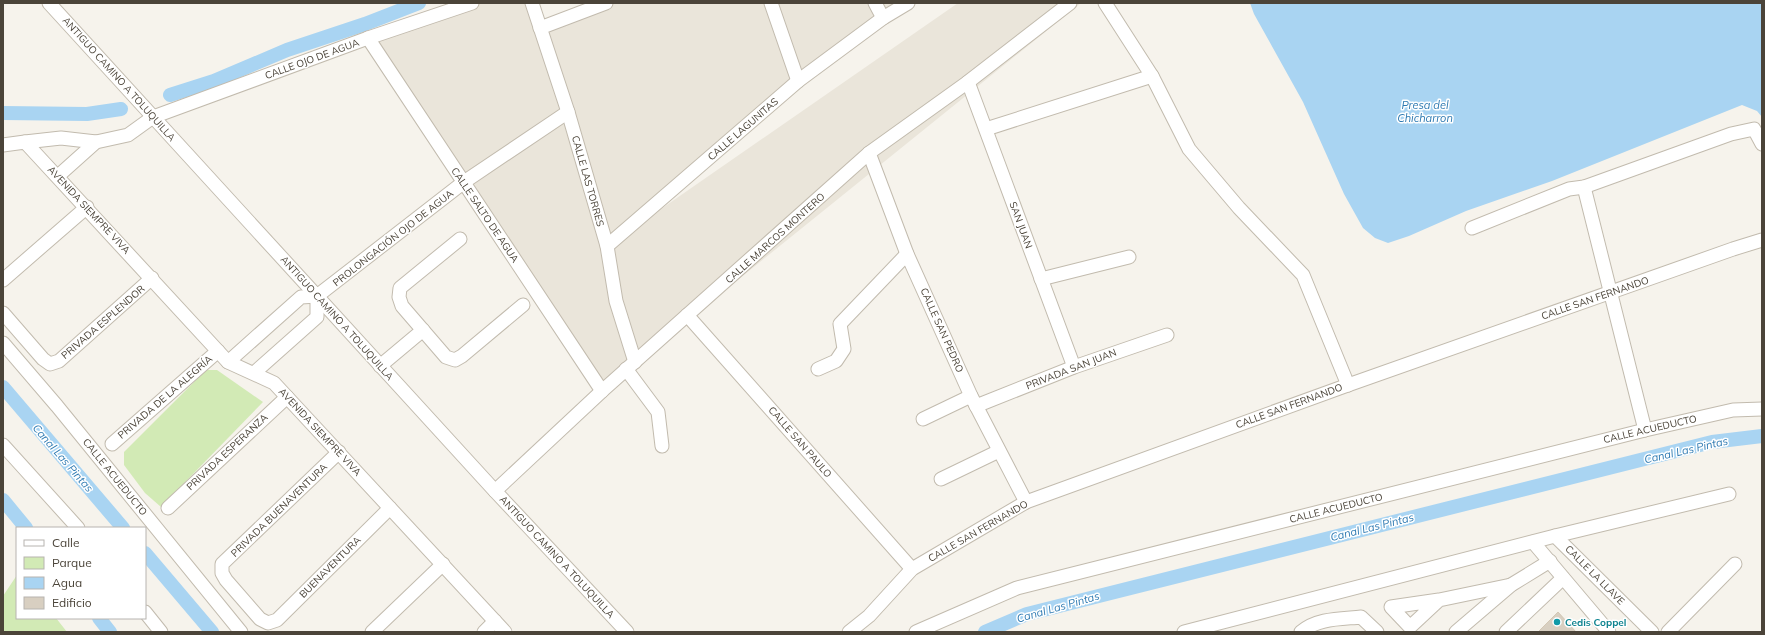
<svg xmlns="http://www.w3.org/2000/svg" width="1765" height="635" font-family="Mulish,sans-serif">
  <rect width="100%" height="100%" fill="#f6f3ec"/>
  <path fill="#eae5da" d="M472,3H532L543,27L606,3H908L883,18L612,243L958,3H1081L626,370L602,391L368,38Z"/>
  <g fill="#d2eab5">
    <path d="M206,370H217L263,402L161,507L145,493L124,465V452Z"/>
    <path d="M17,575V618H56L67,632H3V596Z"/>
  </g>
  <path fill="#a9d4f2" d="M1250,3H1762V117L1757,111L1742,105L1552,181L1466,211L1409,236L1388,243L1375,238L1363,228L1344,194L1303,102L1254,14Z"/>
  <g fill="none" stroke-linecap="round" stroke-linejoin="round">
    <g stroke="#a9d4f2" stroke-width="14">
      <path d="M170,95L214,81L287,50L365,24L419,3"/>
      <path d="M3,113L87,114L121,109"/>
      <path d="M3,387L123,528"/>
      <path d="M3,500L26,528"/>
      <path d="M145,553L212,632"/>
      <path d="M99,618L110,632"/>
      <path d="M985,632L1027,614L1712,442L1762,436"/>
    </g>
  </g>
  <path fill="#d8cfc1" stroke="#d3c7b4" d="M1558,612L1576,632H1538Z"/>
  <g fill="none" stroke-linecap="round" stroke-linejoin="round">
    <defs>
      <g id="minor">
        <path d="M49,3L495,491L627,632"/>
        <path d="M532,3L568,112L607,246L616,301L635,362"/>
        <path d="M771,3L798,81"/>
        <path d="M875,3L883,18"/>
        <path d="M1105,3L1152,76L1189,149L1239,208L1303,275L1348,385"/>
        <path d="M540,28L606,3"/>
        <path d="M368,38L602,391"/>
        <path d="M968,82L1074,367"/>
        <path d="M986,129L1152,76"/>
        <path d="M25,142L61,138L96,142"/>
        <path d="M3,145L25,142L228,362L274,383L505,632"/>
        <path d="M869,153L907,254L971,396L1026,502"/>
        <path d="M58,176L96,142L128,135L153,117L368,38L472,3"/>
        <path d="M1584,187L1645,430"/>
        <path d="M1472,228L1569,189L1584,187L1731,134L1754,129L1762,144"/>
        <path d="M460,239L400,288L399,297L402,306L446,357L455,360L462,356L523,305"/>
        <path d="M607,246L798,81L883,18L908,3"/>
        <path d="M1041,279L1129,257"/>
        <path d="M3,280L87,207"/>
        <path d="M3,313L43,359L50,364L59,361L152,278"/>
        <path d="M687,315L912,569"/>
        <path d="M3,343L57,406L241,632"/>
        <path d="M228,362L301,297L317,296L464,182L568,112"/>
        <path d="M380,366L423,330"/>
        <path d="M626,369L658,412L662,446"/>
        <path d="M818,369L836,361L844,349L840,324L907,254"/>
        <path d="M254,373L317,317V296"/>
        <path d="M976,406L1074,367L1167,335"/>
        <path d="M923,419L971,396"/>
        <path d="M112,444L218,351"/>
        <path d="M3,445L78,528"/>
        <path d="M339,452L222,564V573L226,580L260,619L268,623L277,620L390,508"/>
        <path d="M941,479L999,451"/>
        <path d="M495,491L602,391L869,153L968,82L1070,3"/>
        <path d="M168,508L287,397"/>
        <path d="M1555,536L1652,632"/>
        <path d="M1533,542L1609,632"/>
        <path d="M1439,600L1410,627L1391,607L1439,600L1511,585"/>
        <path d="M145,612L161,632"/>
        <path d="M372,632L443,564"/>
        <path d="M484,632L495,621"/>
        <path d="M849,632L869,616L912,569L1026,502L1348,385L1733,249L1762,240"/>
        <path d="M916,632L1017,588L1645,430L1733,410L1762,409"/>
        <path d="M1184,632L1555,536L1729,494"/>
        <path d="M1301,632C1317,618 1341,619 1361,617L1377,632"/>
        <path d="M1456,632L1511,585L1550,561"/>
        <path d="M1506,632L1563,578"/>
        <path d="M1668,632L1735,564"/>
      </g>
    </defs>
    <use href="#minor" stroke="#c2bbae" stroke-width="15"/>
    <use href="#minor" stroke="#fff" stroke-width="13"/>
  </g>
  <circle fill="#0f9aa8" stroke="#fff" stroke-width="1.5" cx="1557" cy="622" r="4"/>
  <g text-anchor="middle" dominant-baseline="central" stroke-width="3" stroke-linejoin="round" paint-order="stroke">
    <g font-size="10" fill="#4b4439" stroke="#fff">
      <text transform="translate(312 59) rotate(-20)">CALLE OJO DE AGUA</text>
      <text transform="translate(119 79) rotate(48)">ANTIGUO CAMINO A TOLUQUILLA</text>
      <text transform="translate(743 129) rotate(-41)">CALLE LAGUNITAS</text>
      <text transform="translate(588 181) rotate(74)">CALLE LAS TORRES</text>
      <text transform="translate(89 210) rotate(47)">AVENIDA SIEMPRE VIVA</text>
      <text transform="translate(485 215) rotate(56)">CALLE SALTO DE AGUA</text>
      <text transform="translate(1021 225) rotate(70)">SAN JUAN</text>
      <text transform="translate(393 238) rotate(-38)">PROLONGACIÓN OJO DE AGUA</text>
      <text transform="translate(775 238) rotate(-42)">CALLE MARCOS MONTERO</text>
      <text transform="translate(1595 298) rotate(-19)">CALLE SAN FERNANDO</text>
      <text transform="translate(337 318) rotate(48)">ANTIGUO CAMINO A TOLUQUILLA</text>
      <text transform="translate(103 322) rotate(-41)">PRIVADA ESPLENDOR</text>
      <text transform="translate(942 330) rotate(66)">CALLE SAN PEDRO</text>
      <text transform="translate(1071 369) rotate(-21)">PRIVADA SAN JUAN</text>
      <text transform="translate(165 397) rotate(-41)">PRIVADA DE LA ALEGRÍA</text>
      <text transform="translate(1289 406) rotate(-20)">CALLE SAN FERNANDO</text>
      <text transform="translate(1650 429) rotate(-13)">CALLE ACUEDUCTO</text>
      <text transform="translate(320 432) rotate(47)">AVENIDA SIEMPRE VIVA</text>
      <text transform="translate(800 442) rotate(49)">CALLE SAN PAULO</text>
      <text transform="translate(227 452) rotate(-43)">PRIVADA ESPERANZA</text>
      <text transform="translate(115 477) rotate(51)">CALLE ACUEDUCTO</text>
      <text transform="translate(1336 508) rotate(-14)">CALLE ACUEDUCTO</text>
      <text transform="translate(279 510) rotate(-44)">PRIVADA BUENAVENTURA</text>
      <text transform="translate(978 531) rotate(-30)">CALLE SAN FERNANDO</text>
      <text transform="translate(557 557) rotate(47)">ANTIGUO CAMINO A TOLUQUILLA</text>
      <text transform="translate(330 567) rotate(-45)">BUENAVENTURA</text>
      <text transform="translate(1595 575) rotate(45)">CALLE LA LLAVE</text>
    </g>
    <g font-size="10" font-weight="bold" fill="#0d838f" stroke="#fff" text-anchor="start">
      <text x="1565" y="622">Cedis Coppel</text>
    </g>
    <g font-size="11" font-style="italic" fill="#2e7ab2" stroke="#fff">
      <text x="1425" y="105">Presa del<tspan x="1425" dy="13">Chicharron</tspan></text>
      <text transform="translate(1686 450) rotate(-13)">Canal Las Pintas</text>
      <text transform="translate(63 458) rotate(49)">Canal Las Pintas</text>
      <text transform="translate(1372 527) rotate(-14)">Canal Las Pintas</text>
      <text transform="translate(1058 607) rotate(-16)">Canal Las Pintas</text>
    </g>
  </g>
  <rect width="1765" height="635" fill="none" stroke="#4b4439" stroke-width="8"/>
  <rect x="16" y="527" width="130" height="92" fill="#ffffff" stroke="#b7b4b0"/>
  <rect x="24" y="540" width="20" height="6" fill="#ffffff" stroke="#b7b4b0"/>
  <text x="52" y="547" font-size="12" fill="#4b4439">Calle</text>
  <rect x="24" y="557" width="20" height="12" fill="#d2eab5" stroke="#b7b4b0"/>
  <text x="52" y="567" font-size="12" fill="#4b4439">Parque</text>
  <rect x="24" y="577" width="20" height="12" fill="#a9d4f2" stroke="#b7b4b0"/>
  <text x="52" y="587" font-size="12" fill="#4b4439">Agua</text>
  <rect x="24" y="597" width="20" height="12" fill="#d8cfc1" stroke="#b7b4b0"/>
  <text x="52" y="607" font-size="12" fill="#4b4439">Edificio</text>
</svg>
